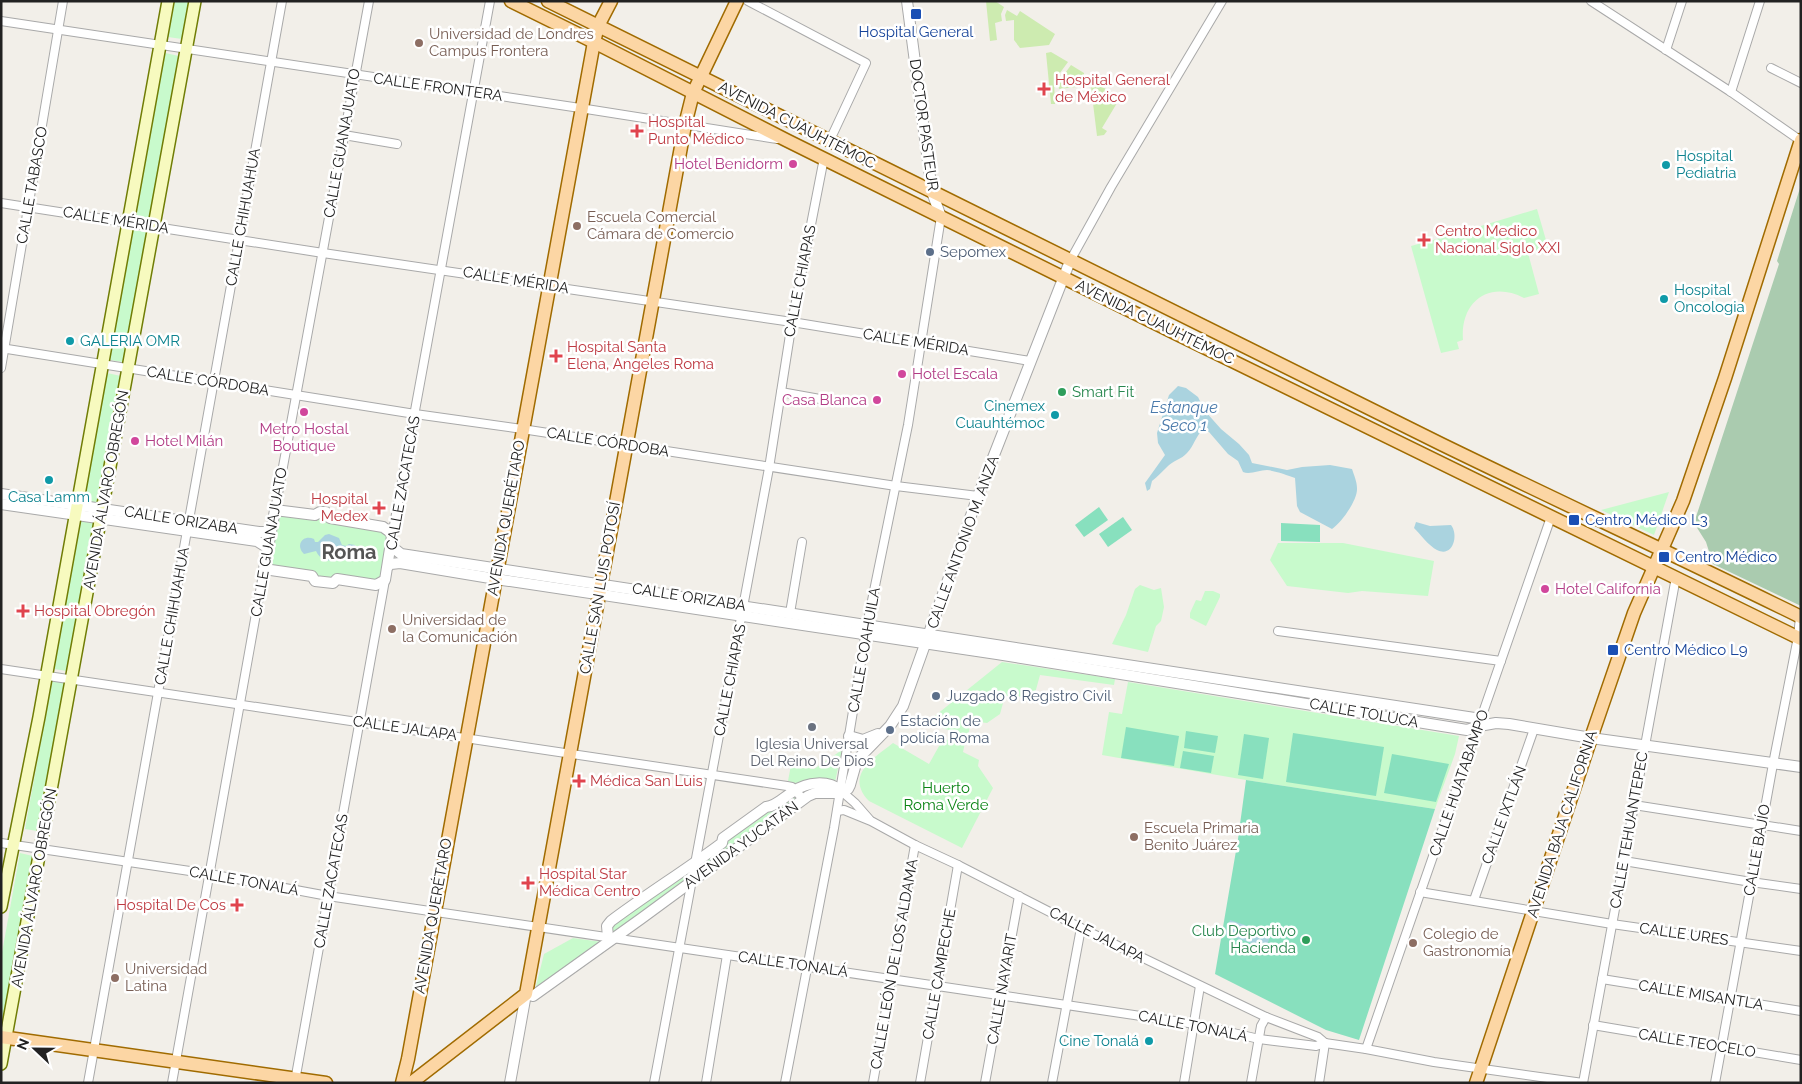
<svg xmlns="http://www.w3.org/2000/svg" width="1802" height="1084" font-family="Raleway,sans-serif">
  <rect width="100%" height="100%" fill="#f2efe9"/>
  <g fill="#cdebb0">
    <path d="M986,1H995L1004,7L1001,14L1002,21L995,23L997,40L990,41Z"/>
    <path d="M1007,10L1017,16L1020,11L1055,34L1049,45L1020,48L1014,40V20L1006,21L1005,15Z"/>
    <path d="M1051,52L1068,62L1054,81L1055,104H1051L1046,53Z"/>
    <path d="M1071,65L1084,73L1085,86L1059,89L1058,83Z"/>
    <path d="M1090,79L1120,98L1102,128L1107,131L1104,135L1097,136Z"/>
  </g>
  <path fill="#aacbaf" d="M1800,188H1801V606L1713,564L1706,542L1694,523L1779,264L1777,261Z"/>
  <g fill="#c8facc">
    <path d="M175,1H189L182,39L168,37Z"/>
    <path d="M165,53L179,56L149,220L136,217Z"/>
    <path d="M1537,209L1548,247L1528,253L1539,294L1524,298C1489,280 1460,302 1463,340L1457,342L1459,349L1441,353L1411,246L1448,236Z"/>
    <path d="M133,230L147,232L123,362L110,360Z"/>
    <path d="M107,373L121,376L97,504L84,502Z"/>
    <path d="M1669,492L1654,535L1601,510Z"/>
    <path d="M275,510L320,512L390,532L380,584L264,569Z"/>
    <path d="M81,521L94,523L67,671L54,669Z"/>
    <path d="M1278,543H1343L1434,561L1428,596L1362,591L1348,593L1287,586L1270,560Z"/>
    <path d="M1140,585L1154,590L1161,588L1164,607L1161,621L1156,626L1148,652L1112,644L1126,615L1135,589Z"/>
    <path d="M1205,591H1213L1220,594V597L1206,626L1190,618V613L1196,600L1201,601Z"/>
    <path d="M1002,662L1115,679L1114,685L1040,675L1034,697L1005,696L1000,714L987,723L971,721L968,736L926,723Z"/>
    <path d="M52,681L64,683L37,831L25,829Z"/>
    <path d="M1128,682L1459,736L1455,754L1435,809L1246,780L1102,755L1109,712L1122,714Z"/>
    <path d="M943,739L965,743L963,752L979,760L978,766L993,788L962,848L869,801C844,775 874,758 893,743L929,764Z"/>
    <path d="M842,750L835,782L821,780L795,783L788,781L791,765L814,769Z"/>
    <path d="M793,794L797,797L795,799L695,872L696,864L765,810Z"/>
    <path d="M20,853L33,856L1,1029V958Z"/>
    <path d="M691,868L689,878L612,934L608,926Z"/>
    <path d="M573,938L602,942L535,990L544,954Z"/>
  </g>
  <g fill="#88e0be">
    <path d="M1099,507L1108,520L1084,537L1075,525Z"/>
    <path d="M1123,517L1132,530L1108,547L1099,534Z"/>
    <path d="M1281,523L1320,525V542L1281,541Z"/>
    <path d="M1126,727L1179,736L1174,766L1121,758Z"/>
    <path d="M1186,731L1218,736L1215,753L1184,748Z"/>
    <path d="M1293,733L1384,747L1376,796L1286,782Z"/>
    <path d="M1244,734L1269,738L1263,779L1238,775Z"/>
    <path d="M1183,751L1214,756L1211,773L1180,768Z"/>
    <path d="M1392,754L1449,764L1436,802L1384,793Z"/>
    <path d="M1246,780L1435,809L1359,1040L1326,1030L1215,974L1238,839Z"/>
  </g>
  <g fill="#aad3df">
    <path d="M1178,386L1186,388L1198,397L1205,411L1221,429L1239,444L1249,455L1252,463L1287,470L1302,467L1330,465L1352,469C1354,475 1357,482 1357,488C1358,500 1341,523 1332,529L1300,512L1297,506L1295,478C1287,475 1276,471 1267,470C1259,470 1250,475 1243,472L1238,461L1228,454L1209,432L1203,430C1196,435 1194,446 1187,453C1182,459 1172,461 1167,467C1162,472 1158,476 1152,481L1150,489L1147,491L1145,483L1165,455L1158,443L1157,433L1169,395Z"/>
    <path d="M1416,522L1430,526L1451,525C1459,535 1453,558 1437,550C1429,546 1421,535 1414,528Z"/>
    <path d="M329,534L339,538L342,545L346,546L349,544L355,545C358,551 357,557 350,560L340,555L332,561C324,560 320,559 316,551L304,554C295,545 303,534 314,539L315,542H318L325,535Z"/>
    <path d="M1230,920L1271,934L1266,948L1225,934Z"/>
  </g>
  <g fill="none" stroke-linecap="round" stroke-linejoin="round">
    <defs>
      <g id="minor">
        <path d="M748,1L866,63L830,140"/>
        <path d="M1591,1L1731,92L1801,141"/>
        <path d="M1,21L580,108L777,139"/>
        <path d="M1666,50L1682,1"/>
        <path d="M1771,68L1801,83"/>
        <path d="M1731,92L1760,1"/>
        <path d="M344,135L397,144"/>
        <path d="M1,203L323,253L792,322L1030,361"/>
        <path d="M1070,261L1111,187L1222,1"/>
        <path d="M1,348L415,414L522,429L896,486L978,496"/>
        <path d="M1,368L63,1"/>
        <path d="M781,392L831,401"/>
        <path d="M275,510L369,1"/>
        <path d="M392,536L490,1"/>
        <path d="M790,613L802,542"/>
        <path d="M1278,631L1501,661"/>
        <path d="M1,669L787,786L792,787L803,799"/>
        <path d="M840,790L855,803L869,819"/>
        <path d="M1634,805L1801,831"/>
        <path d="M837,811L844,810L871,821L915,845L958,865L1081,928L1266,1017L1318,1037L1325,1043"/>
        <path d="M1,843L210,874L328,896L1195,1024L1259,1039L1316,1046L1325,1043L1366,1049L1434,1062L1583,1083"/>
        <path d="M1624,861L1751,882L1801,889"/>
        <path d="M1420,892L1612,924L1801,951"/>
        <path d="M1474,900L1534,729"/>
        <path d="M1602,979L1801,1011"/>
        <path d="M1593,1025L1801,1060"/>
        <path d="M1366,1049L1551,517"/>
        <path d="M295,1081L385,580"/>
        <path d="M88,1083L282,1"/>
        <path d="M172,1083L264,569"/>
        <path d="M654,1083L769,468L792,322L824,158"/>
        <path d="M706,1083L727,955"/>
        <path d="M785,1083L834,828L867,625L908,425L941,217"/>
        <path d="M873,1083L915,845"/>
        <path d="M920,1083L958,865"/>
        <path d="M985,1083L1019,896"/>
        <path d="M1052,1083L1081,928"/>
        <path d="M1184,1083L1200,986"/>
        <path d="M1251,1083L1261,1026L1266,1017"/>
        <path d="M1319,1083L1325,1043"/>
        <path d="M1583,1083L1676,577"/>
        <path d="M1715,1083L1773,764L1798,637L1800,617"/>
      </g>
      <g id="tertiary">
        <path d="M907,1L932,192L941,217"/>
        <path d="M1,494L259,532H265L271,529"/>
        <path d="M1,504L257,541L268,548"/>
        <path d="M275,510L315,515L320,512H326L330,518L383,527L390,532L392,536L385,580L376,585L337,579L333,583L315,581L312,576L264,569Z"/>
        <path d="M391,546L401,554L1481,719"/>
        <path d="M388,566L391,564L400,563L496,579L997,654L1467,730L1479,726L1496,723L1509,724L1591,738L1801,767"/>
        <path d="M849,736L863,740L878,734"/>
        <path d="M608,937L607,926L611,921C647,894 686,870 722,843L723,838L766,807C777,806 785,796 794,791C807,782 828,780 840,790"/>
        <path d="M510,1083L526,994L533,996L642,918L808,796L815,793H836L848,789L850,785L857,760L890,726L903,706L978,496L1070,261"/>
      </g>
      <g id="secondary">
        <path d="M1,907L39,717L168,1"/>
        <path d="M1,1064L195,1"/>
      </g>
      <g id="primary">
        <path d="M511,1L594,42L786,140L1175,333L1801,639"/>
        <path d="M548,1C846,148 1142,297 1441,444C1560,502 1681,558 1801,617"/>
        <path d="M1,1037L326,1083"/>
        <path d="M402,1083L408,1059L594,42L598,26L611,1"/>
        <path d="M411,1083L526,994L685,125L693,93L737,1"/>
        <path d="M1476,1083L1591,738L1634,613L1683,501L1725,378L1801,140"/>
      </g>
    </defs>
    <use href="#minor" stroke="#a9a9a9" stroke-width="10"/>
    <use href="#tertiary" stroke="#a9a9a9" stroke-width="12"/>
    <use href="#secondary" stroke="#707d05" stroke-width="14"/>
    <use href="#primary" stroke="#a06b00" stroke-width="15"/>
    <use href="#minor" stroke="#fff" stroke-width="8"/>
    <use href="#tertiary" stroke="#fff" stroke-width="10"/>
    <use href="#secondary" stroke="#f7fabf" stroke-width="11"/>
    <use href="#primary" stroke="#fcd6a4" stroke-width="12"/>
  </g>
  <g fill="#1a4fb4" stroke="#fff" stroke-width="2">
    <rect x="910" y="8" width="12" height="12" rx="2.5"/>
    <rect x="1568" y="514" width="12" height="12" rx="2.5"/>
    <rect x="1658" y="551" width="12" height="12" rx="2.5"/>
    <rect x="1607" y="644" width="12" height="12" rx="2.5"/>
  </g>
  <g fill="#8d6e63" stroke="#fff" stroke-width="2">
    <circle cx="419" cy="43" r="5"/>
    <circle cx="577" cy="226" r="5"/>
    <circle cx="392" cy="629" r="5"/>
    <circle cx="1134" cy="837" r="5"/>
    <circle cx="1413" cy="943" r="5"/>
    <circle cx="115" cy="978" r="5"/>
  </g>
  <g fill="#e0444e" stroke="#fff" stroke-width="2">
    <path d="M1041.5 81.5h5v5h5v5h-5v5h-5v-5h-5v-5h5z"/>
    <path d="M634.5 123.5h5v5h5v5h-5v5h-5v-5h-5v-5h5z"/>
    <path d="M1421.5 232.5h5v5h5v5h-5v5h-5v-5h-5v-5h5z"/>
    <path d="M553.5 348.5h5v5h5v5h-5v5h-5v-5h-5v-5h5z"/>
    <path d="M376.5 500.5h5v5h5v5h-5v5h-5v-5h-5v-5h5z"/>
    <path d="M20.5 603.5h5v5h5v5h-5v5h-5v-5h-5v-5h5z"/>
    <path d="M576.5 773.5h5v5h5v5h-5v5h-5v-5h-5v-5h5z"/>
    <path d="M525.5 875.5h5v5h5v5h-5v5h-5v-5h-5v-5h5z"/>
    <path d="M234.5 897.5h5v5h5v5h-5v5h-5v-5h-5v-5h5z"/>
  </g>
  <g fill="#d1479c" stroke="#fff" stroke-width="2">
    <circle cx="793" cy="164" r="5"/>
    <circle cx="902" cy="374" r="5"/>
    <circle cx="877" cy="400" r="5"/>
    <circle cx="304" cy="412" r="5"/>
    <circle cx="135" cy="441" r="5"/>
    <circle cx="1545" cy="589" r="5"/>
  </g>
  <g fill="#0f9aa8" stroke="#fff" stroke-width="2">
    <circle cx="1666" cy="165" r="5"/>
    <circle cx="1664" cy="299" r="5"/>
    <circle cx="70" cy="341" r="5"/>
    <circle cx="1055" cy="415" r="5"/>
    <circle cx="49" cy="480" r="5"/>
    <circle cx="1149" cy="1041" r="5"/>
  </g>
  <g fill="#5c6f8a" stroke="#fff" stroke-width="2">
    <circle cx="930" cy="252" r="5"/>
    <circle cx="936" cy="696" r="5"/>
    <circle cx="890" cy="730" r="5"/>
  </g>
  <g fill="#2e9e5b" stroke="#fff" stroke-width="2">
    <circle cx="1062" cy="392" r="5"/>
    <circle cx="1306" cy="940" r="5"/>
  </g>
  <circle fill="#6b7280" stroke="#fff" stroke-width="2" cx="812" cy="727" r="5"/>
  <g text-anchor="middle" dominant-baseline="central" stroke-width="5" stroke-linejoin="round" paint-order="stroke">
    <g font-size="15" fill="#164399" stroke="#fff" text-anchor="start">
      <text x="916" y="32" text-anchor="middle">Hospital General</text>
      <text x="1585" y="520">Centro Médico L3</text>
      <text x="1675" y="557">Centro Médico</text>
      <text x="1624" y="650">Centro Médico L9</text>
    </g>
    <g font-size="15" fill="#785e54" stroke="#fff" text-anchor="start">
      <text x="429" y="34">Universidad de Londres<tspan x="429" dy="17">Campus Frontera</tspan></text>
      <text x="587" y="217">Escuela Comercial<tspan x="587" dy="17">Cámara de Comercio</tspan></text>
      <text x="402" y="620">Universidad de<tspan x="402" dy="17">la Comunicación</tspan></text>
      <text x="1144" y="828">Escuela Primaria<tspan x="1144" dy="17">Benito Juárez</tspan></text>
      <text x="1423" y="934">Colegio de<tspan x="1423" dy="17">Gastronomía</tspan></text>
      <text x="125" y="969">Universidad<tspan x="125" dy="17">Latina</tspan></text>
    </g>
    <g font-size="15" fill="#be3a42" stroke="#fff" text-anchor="start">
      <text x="1055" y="80">Hospital General<tspan x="1055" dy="17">de México</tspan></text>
      <text x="648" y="122">Hospital<tspan x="648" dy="17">Punto Médico</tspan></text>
      <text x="1435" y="231">Centro Medico<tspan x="1435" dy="17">Nacional Siglo XXI</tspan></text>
      <text x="567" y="347">Hospital Santa<tspan x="567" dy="17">Elena, Angeles Roma</tspan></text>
      <text x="368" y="499" text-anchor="end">Hospital<tspan x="368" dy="17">Medex</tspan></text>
      <text x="34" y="611">Hospital Obregón</text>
      <text x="590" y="781">Médica San Luis</text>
      <text x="539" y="874">Hospital Star<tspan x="539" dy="17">Médica Centro</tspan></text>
      <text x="226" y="905" text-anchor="end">Hospital De Cos</text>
    </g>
    <g font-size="15" fill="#222" stroke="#fff">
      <text transform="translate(438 87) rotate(8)">CALLE FRONTERA</text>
      <text transform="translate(797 125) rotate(27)">AVENIDA CUAUHTÉMOC</text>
      <text transform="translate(924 125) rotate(82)">DOCTOR PASTEUR</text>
      <text transform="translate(342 143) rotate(-80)">CALLE GUANAJUATO</text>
      <text transform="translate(32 185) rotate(-80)">CALLE TABASCO</text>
      <text transform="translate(243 217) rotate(-80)">CALLE CHIHUAHUA</text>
      <text transform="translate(116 220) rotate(9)">CALLE MÉRIDA</text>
      <text transform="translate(516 280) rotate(9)">CALLE MÉRIDA</text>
      <text transform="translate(800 281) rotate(-79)">CALLE CHIAPAS</text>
      <text transform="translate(1155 322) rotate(26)">AVENIDA CUAUHTÉMOC</text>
      <text transform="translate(916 342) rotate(9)">CALLE MÉRIDA</text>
      <text transform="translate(208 381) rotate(9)">CALLE CÓRDOBA</text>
      <text transform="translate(608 442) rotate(9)">CALLE CÓRDOBA</text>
      <text transform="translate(403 483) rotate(-80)">CALLE ZACATECAS</text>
      <text transform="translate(106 490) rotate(-80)">AVENIDA ÁLVARO OBREGÓN</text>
      <text transform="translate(506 518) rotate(-80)">AVENIDA QUERÉTARO</text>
      <text transform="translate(181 520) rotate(9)">CALLE ORIZABA</text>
      <text transform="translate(269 542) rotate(-80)">CALLE GUANAJUATO</text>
      <text transform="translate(963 542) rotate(-70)">CALLE ANTONIO M. ANZA</text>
      <text transform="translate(600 588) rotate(-80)">CALLE SAN LUIS POTOSÍ</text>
      <text transform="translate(689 597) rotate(9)">CALLE ORIZABA</text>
      <text transform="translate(172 616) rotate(-80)">CALLE CHIHUAHUA</text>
      <text transform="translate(864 650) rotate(-80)">CALLE COAHUILA</text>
      <text transform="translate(730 680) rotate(-79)">CALLE CHIAPAS</text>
      <text transform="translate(1364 713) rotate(10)">CALLE TOLUCA</text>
      <text transform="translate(405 728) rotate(8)">CALLE JALAPA</text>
      <text transform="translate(1459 783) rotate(-71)">CALLE HUATABAMPO</text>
      <text transform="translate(1504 815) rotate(-70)">CALLE IXTLÁN</text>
      <text transform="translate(1562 824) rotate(-72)">AVENIDA BAJA CALIFORNIA</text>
      <text transform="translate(1629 830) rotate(-80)">CALLE TEHUANTEPEC</text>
      <text transform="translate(741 845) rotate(-36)">AVENIDA YUCATÁN</text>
      <text transform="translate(1757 850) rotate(-80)">CALLE BAJÍO</text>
      <text transform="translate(244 881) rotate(10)">CALLE TONALÁ</text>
      <text transform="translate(331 881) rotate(-80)">CALLE ZACATECAS</text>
      <text transform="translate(34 888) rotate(-80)">AVENIDA ÁLVARO OBREGÓN</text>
      <text transform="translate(433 916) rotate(-80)">AVENIDA QUERÉTARO</text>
      <text transform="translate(1684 934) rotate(8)">CALLE URES</text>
      <text transform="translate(1097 935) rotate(27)">CALLE JALAPA</text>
      <text transform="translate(793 964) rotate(8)">CALLE TONALÁ</text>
      <text transform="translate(894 964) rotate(-80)">CALLE LEÓN DE LOS ALDAMA</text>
      <text transform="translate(939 974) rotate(-80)">CALLE CAMPECHE</text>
      <text transform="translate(1002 989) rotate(-80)">CALLE NAYARIT</text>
      <text transform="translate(1701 995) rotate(9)">CALLE MISANTLA</text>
      <text transform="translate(1193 1026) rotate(11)">CALLE TONALÁ</text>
      <text transform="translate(1697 1043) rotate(9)">CALLE TEOCELO</text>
    </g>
    <g font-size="15" fill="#0d838f" stroke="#fff" text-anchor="start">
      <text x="1676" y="156">Hospital<tspan x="1676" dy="17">Pediatria</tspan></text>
      <text x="1674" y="290">Hospital<tspan x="1674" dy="17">Oncologia</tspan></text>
      <text x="80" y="341">GALERIA OMR</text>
      <text x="1045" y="406" text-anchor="end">Cinemex<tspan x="1045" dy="17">Cuauhtémoc</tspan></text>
      <text x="49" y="497" text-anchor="middle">Casa Lamm</text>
      <text x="1139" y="1041" text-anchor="end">Cine Tonalá</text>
    </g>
    <g font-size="15" fill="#b23c85" stroke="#fff" text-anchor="start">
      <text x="783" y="164" text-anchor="end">Hotel Benidorm</text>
      <text x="912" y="374">Hotel Escala</text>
      <text x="867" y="400" text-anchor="end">Casa Blanca</text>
      <text x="304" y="429" text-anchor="middle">Metro Hostal<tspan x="304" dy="17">Boutique</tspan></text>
      <text x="145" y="441">Hotel Milán</text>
      <text x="1555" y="589">Hotel California</text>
    </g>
    <g font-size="15" fill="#4e5e75" stroke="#fff" text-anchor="start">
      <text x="940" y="252">Sepomex</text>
      <text x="946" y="696">Juzgado 8 Registro Civil</text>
      <text x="900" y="721">Estación de<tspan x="900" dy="17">policía Roma</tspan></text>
    </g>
    <g font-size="15" fill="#27864d" stroke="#fff" text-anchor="start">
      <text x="1072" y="392">Smart Fit</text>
      <text x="1296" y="931" text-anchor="end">Club Deportivo<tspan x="1296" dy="17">Hacienda</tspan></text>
    </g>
    <g font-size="15" fill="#5b616d" stroke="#fff">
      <text x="812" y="744">Iglesia Universal<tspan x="812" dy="17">Del Reino De Dios</tspan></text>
    </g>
    <g font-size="15" fill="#0c8416" stroke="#fff">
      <text x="946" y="788">Huerto<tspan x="946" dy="17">Roma Verde</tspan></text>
    </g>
    <g font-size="16" font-style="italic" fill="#4a7aab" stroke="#fff">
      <text x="1184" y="407">Estanque<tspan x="1184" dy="18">Seco 1</tspan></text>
    </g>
    <g font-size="20" font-weight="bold" fill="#555" stroke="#fff">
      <text x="349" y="552">Roma</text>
    </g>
  </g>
  <rect width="1802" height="1084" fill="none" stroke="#222222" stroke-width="5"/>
  <g transform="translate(35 1049) rotate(292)" stroke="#ffffff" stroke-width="4" paint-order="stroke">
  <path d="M0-4L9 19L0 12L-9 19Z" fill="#222222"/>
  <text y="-8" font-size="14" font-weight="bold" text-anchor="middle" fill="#222222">N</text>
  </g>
</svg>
